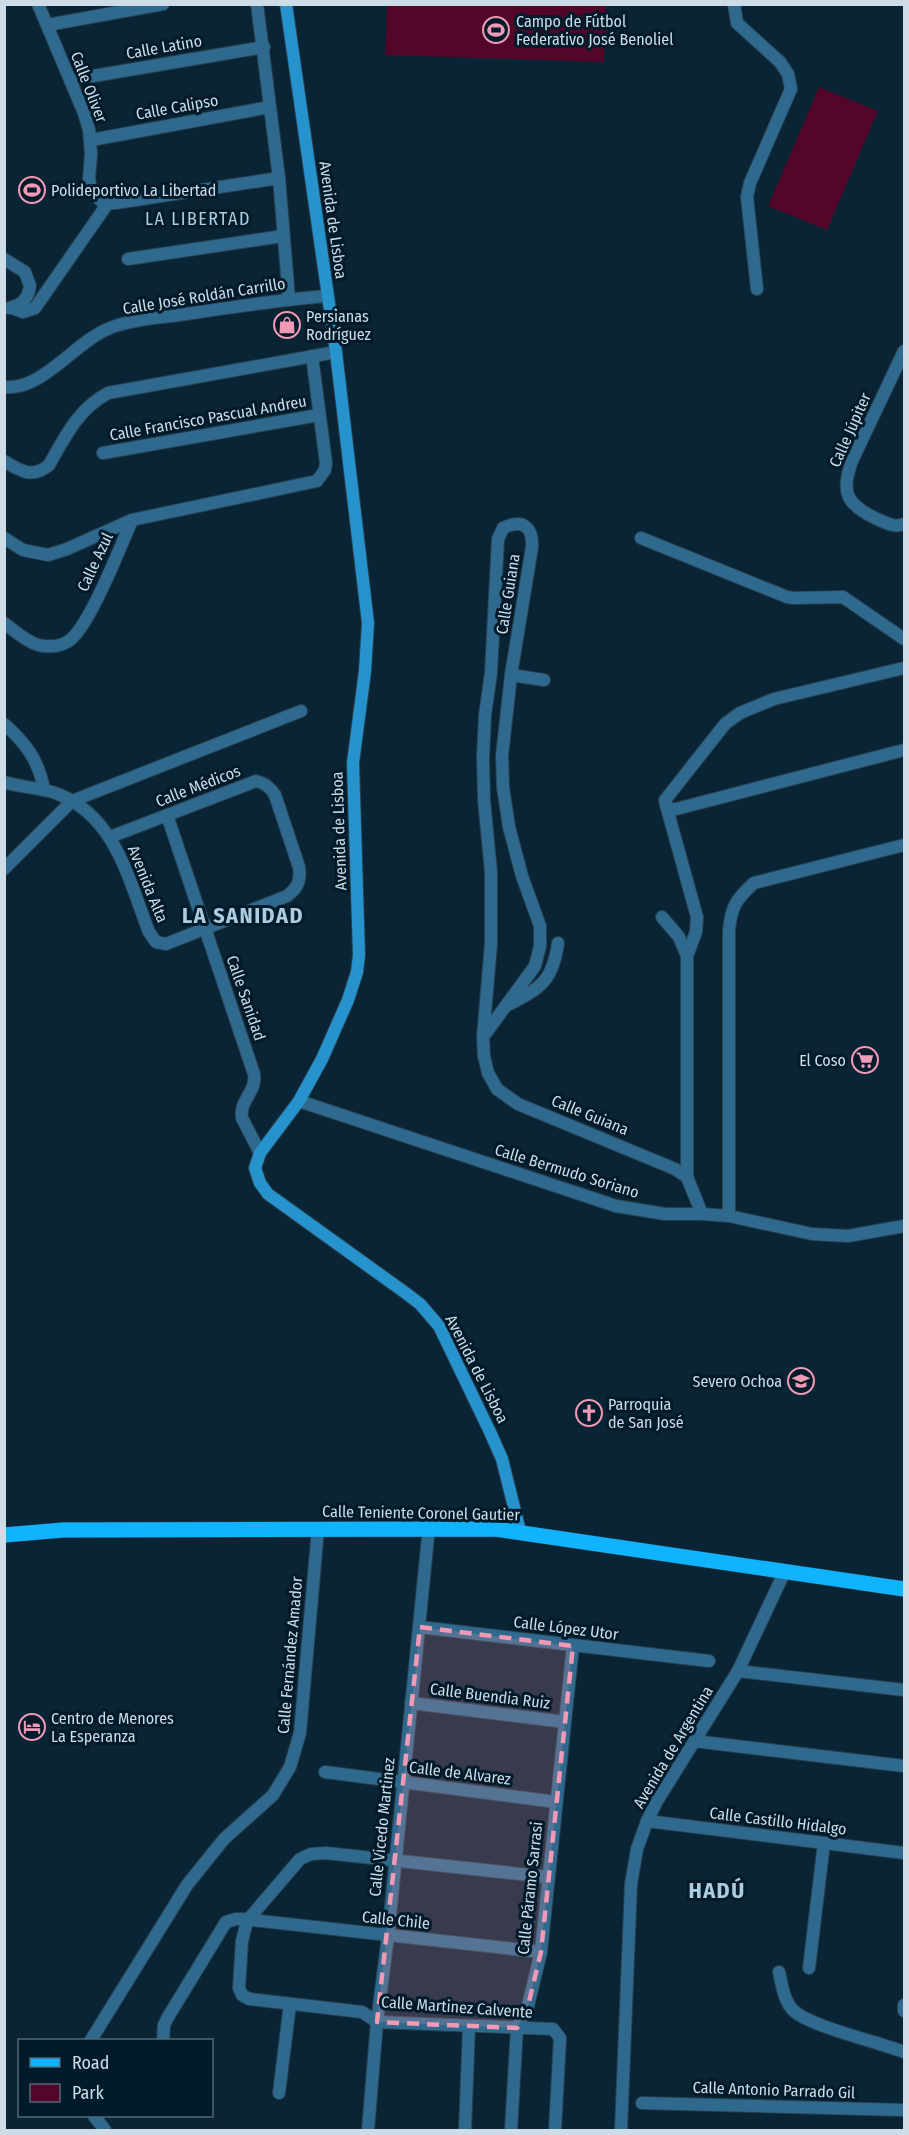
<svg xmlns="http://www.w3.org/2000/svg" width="909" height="2135" font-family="'Fira Sans Condensed',sans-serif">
  <rect width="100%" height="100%" fill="#092434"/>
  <g fill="#520729">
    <path d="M387,5H606L604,62L385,55Z"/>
    <path d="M819,87L878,111L827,230L768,206Z"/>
  </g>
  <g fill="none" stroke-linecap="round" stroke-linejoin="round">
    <defs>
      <g id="street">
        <path d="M38,4L84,113L89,130L91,154L89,179L91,190L100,200L108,203H116L279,178"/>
        <path d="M257,4L279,178L289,299"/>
        <path d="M734,4L737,23L780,62L788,74L791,89L750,183L747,197L757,289"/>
        <path d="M47,25L163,4"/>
        <path d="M70,80L264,47"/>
        <path d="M91,140L270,107"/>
        <path d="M4,259L25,272L30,286C28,299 22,305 9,308"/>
        <path d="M128,259L283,236"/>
        <path d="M12,308L23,312L35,308L108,203"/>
        <path d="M904,351L852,461C840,493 847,505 877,519C887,523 894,528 904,524"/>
        <path d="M4,387C43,391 74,342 110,328C133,319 161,318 186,314C233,307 279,300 326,296"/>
        <path d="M103,453L319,415"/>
        <path d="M4,461C20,471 33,479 49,465C65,437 78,409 108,393L336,352"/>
        <path d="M4,538L23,550L48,555L67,549L132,520L317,481L325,470L326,463L312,356"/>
        <path d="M641,538L787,597L794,598L843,597L904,639"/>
        <path d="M4,623C15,631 30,645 44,646C52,647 60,646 67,642C88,631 121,545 132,520"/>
        <path d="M511,675L544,680"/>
        <path d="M4,724C26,743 39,761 44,790"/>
        <path d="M4,782C22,788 41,787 58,794C116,817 129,881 149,932L156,942L166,944L287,896C298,888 301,880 299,867L275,795C270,787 265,783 256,781L110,837"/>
        <path d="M666,805L670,809H676L904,750"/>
        <path d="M167,815L254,1074C257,1092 239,1100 242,1118L260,1153"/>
        <path d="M4,869L72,801L301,711"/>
        <path d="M662,917L679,937L687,956V1177"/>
        <path d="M687,956L696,932L697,917L666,805L665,800L669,795L725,724L740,713L774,699L904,668"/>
        <path d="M510,1004C541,988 553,980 558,943"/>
        <path d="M483,1037L491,944V872L484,800L483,758L485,715L491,673L498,539L503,528C522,519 533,526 532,547L511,675L502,756L503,787L509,827L522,876L540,926V946L535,966L483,1037L484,1056L488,1073L497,1089L518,1104L675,1169L687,1177L702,1214"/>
        <path d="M299,1101L616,1206L665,1214H702L729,1216L812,1234L848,1236L904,1226"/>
        <path d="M729,1216V931C731,907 736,899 754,883L904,845"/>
        <path d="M420,1627L709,1661"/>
        <path d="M738,1671L904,1690"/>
        <path d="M411,1703L565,1722"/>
        <path d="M694,1741L904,1766"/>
        <path d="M325,1772L556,1802"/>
        <path d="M647,1821L904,1853"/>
        <path d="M548,1877L326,1853L311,1854L300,1859L247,1921L242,1941L239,1988L242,1995L249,1999L362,2012L377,2022L553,2029L560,2038L555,2130"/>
        <path d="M809,1968L824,1843"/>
        <path d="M779,1972C782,1985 784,2002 794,2011C812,2027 878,2042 904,2052"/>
        <path d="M904,2011V2005"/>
        <path d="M91,2040L187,1885L224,1839L273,1795L290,1767L300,1733L318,1529"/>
        <path d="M163,2040L164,2025L168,2017L226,1922L236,1919H242L541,1952"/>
        <path d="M279,2093L290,2004"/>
        <path d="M642,2103L904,2110"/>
        <path d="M94,2116L105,2130"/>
        <path d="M368,2130L377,2022L388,1936L429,1527"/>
        <path d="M465,2130L469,2026"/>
        <path d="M511,2130L517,2028L528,2006L541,1952L573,1646"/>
        <path d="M621,2130L631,1884L637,1849L647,1821L657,1801L738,1671L785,1571"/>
      </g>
      <path id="secondary" d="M286,4L336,352L368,623L365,671L353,763L359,955L357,972L348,1000L322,1059L299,1101L260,1153L255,1168L260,1183L268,1194L407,1294L420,1304L439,1326L491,1434L502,1459L520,1531"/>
      <path id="primary" d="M4,1535L63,1530L495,1529L904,1589"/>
    </defs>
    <use href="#street" stroke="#284151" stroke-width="14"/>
    <use href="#secondary" stroke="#284151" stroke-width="14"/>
    <use href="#primary" stroke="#284151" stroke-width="16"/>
    <use href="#street" stroke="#2f6a8e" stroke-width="12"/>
    <use href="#secondary" stroke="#2793cd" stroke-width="12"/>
    <use href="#primary" stroke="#10b3fe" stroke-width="15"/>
  </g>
  <path fill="#f09ab5" fill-opacity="0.2" stroke="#f09ab5" stroke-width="4.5" stroke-dasharray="12 8" stroke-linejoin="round" d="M420,1627L573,1646L541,1952L528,2006L517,2028L377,2022Z"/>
  <defs>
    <symbol id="stadium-ring" viewBox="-11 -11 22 22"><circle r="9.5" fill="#011b2a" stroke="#f09ab5" stroke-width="1.5"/><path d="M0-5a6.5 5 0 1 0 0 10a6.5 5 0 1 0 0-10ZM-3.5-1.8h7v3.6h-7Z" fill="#f09ab5"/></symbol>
    <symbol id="shop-ring" viewBox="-11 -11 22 22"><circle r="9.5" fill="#011b2a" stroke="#f09ab5" stroke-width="1.5"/><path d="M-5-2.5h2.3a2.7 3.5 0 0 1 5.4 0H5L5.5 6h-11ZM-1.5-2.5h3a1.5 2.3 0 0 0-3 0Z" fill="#f09ab5"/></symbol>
    <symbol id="supermarket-ring" viewBox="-11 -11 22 22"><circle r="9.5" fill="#011b2a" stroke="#f09ab5" stroke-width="1.5"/><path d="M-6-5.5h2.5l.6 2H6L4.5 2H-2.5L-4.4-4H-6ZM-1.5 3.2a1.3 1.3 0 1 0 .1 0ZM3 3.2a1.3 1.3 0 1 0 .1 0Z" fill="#f09ab5"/></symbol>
    <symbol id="school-ring" viewBox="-11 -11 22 22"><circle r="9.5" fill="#011b2a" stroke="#f09ab5" stroke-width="1.5"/><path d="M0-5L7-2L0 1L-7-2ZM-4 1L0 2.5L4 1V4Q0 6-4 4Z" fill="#f09ab5"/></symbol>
    <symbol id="church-ring" viewBox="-11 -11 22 22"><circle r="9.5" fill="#011b2a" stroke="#f09ab5" stroke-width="1.5"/><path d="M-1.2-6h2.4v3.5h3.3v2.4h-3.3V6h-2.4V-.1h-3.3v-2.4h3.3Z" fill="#f09ab5"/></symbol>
    <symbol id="hotel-ring" viewBox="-11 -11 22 22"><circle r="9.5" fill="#011b2a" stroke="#f09ab5" stroke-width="1.5"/><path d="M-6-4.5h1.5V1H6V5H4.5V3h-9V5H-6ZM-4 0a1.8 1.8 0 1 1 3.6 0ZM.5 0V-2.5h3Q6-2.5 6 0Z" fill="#f09ab5"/></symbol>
  </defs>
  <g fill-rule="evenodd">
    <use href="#stadium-ring" x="481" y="15" width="30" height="30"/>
    <use href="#stadium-ring" x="17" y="175" width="30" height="30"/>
    <use href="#shop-ring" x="272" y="310" width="30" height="30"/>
    <use href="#supermarket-ring" x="850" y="1045" width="30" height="30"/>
    <use href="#school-ring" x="786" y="1366" width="30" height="30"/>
    <use href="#church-ring" x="574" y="1398" width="30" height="30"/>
    <use href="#hotel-ring" x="17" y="1712" width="30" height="30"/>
  </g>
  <g text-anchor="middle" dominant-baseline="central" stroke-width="6" stroke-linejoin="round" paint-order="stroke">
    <g font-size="16" fill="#cddce7" stroke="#011b2a" text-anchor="start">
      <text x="516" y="21">Campo de Fútbol<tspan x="516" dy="18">Federativo José Benoliel</tspan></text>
      <text x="51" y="190">Polideportivo La Libertad</text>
      <text x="306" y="316">Persianas<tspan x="306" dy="18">Rodríguez</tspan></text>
      <text x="846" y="1060" text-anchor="end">El Coso</text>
      <text x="782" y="1381" text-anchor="end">Severo Ochoa</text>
      <text x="608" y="1404">Parroquia<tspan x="608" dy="18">de San José</tspan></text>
      <text x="51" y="1718">Centro de Menores<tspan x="51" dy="18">La Esperanza</tspan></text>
    </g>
    <g font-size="16" fill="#cddce7" stroke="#011b2a">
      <text transform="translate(164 47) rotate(-10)">Calle Latino</text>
      <text transform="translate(89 87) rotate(69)">Calle Oliver</text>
      <text transform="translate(177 107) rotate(-10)">Calle Calipso</text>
      <text transform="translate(333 220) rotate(82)">Avenida de Lisboa</text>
      <text transform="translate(204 296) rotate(-9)">Calle José Roldán Carrillo</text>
      <text transform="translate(208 418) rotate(-10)">Calle Francisco Pascual Andreu</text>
      <text transform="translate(850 430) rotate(-66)">Calle Júpiter</text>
      <text transform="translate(95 562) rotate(-65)">Calle Azul</text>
      <text transform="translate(508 594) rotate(-81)">Calle Guiana</text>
      <text transform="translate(198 786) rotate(-21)">Calle Médicos</text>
      <text transform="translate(339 831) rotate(-92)">Avenida de Lisboa</text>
      <text transform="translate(148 884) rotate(68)">Avenida Alta</text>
      <text transform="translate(246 998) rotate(71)">Calle Sanidad</text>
      <text transform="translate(590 1115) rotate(22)">Calle Guiana</text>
      <text transform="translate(567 1171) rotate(17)">Calle Bermudo Soriano</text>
      <text transform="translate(477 1369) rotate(63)">Avenida de Lisboa</text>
      <text transform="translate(421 1513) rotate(1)">Calle Teniente Coronel Gautier</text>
      <text transform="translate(566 1628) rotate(7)">Calle López Utor</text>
      <text transform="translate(290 1655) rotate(-85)">Calle Fernández Amador</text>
      <text transform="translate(490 1696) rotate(7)">Calle Buendia Ruiz</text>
      <text transform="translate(673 1747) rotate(-59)">Avenida de Argentina</text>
      <text transform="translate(460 1773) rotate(7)">Calle de Alvarez</text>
      <text transform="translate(778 1821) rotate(7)">Calle Castillo Hidalgo</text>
      <text transform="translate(382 1827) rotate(-84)">Calle Vicedo Martinez</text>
      <text transform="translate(530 1888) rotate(-84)">Calle Páramo Sarrasi</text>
      <text transform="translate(396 1920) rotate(6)">Calle Chile</text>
      <text transform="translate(457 2007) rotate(4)">Calle Martinez Calvente</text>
      <text transform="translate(774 2090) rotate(2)">Calle Antonio Parrado Gil</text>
    </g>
    <g font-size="18" letter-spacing="1.5" fill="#adcce0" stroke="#011b2a">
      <text x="198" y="219">LA LIBERTAD</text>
    </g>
    <g font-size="22" font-weight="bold" letter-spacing="1.5" fill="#adcce0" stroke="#011b2a">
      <text x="243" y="915">LA SANIDAD</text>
      <text x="717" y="1890">HADÚ</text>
    </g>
  </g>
  <rect width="909" height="2135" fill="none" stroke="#cddce7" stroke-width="12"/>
  <rect x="18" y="2039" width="195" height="78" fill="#011b2a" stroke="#536876" stroke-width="1.5"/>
  <rect x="30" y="2058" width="30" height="9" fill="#10b3fe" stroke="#536876" stroke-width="1.5"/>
  <text x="72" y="2069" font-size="18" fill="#cddce7">Road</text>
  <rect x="30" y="2084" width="30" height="18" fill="#520729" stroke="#536876" stroke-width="1.5"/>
  <text x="72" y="2099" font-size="18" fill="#cddce7">Park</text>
</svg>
